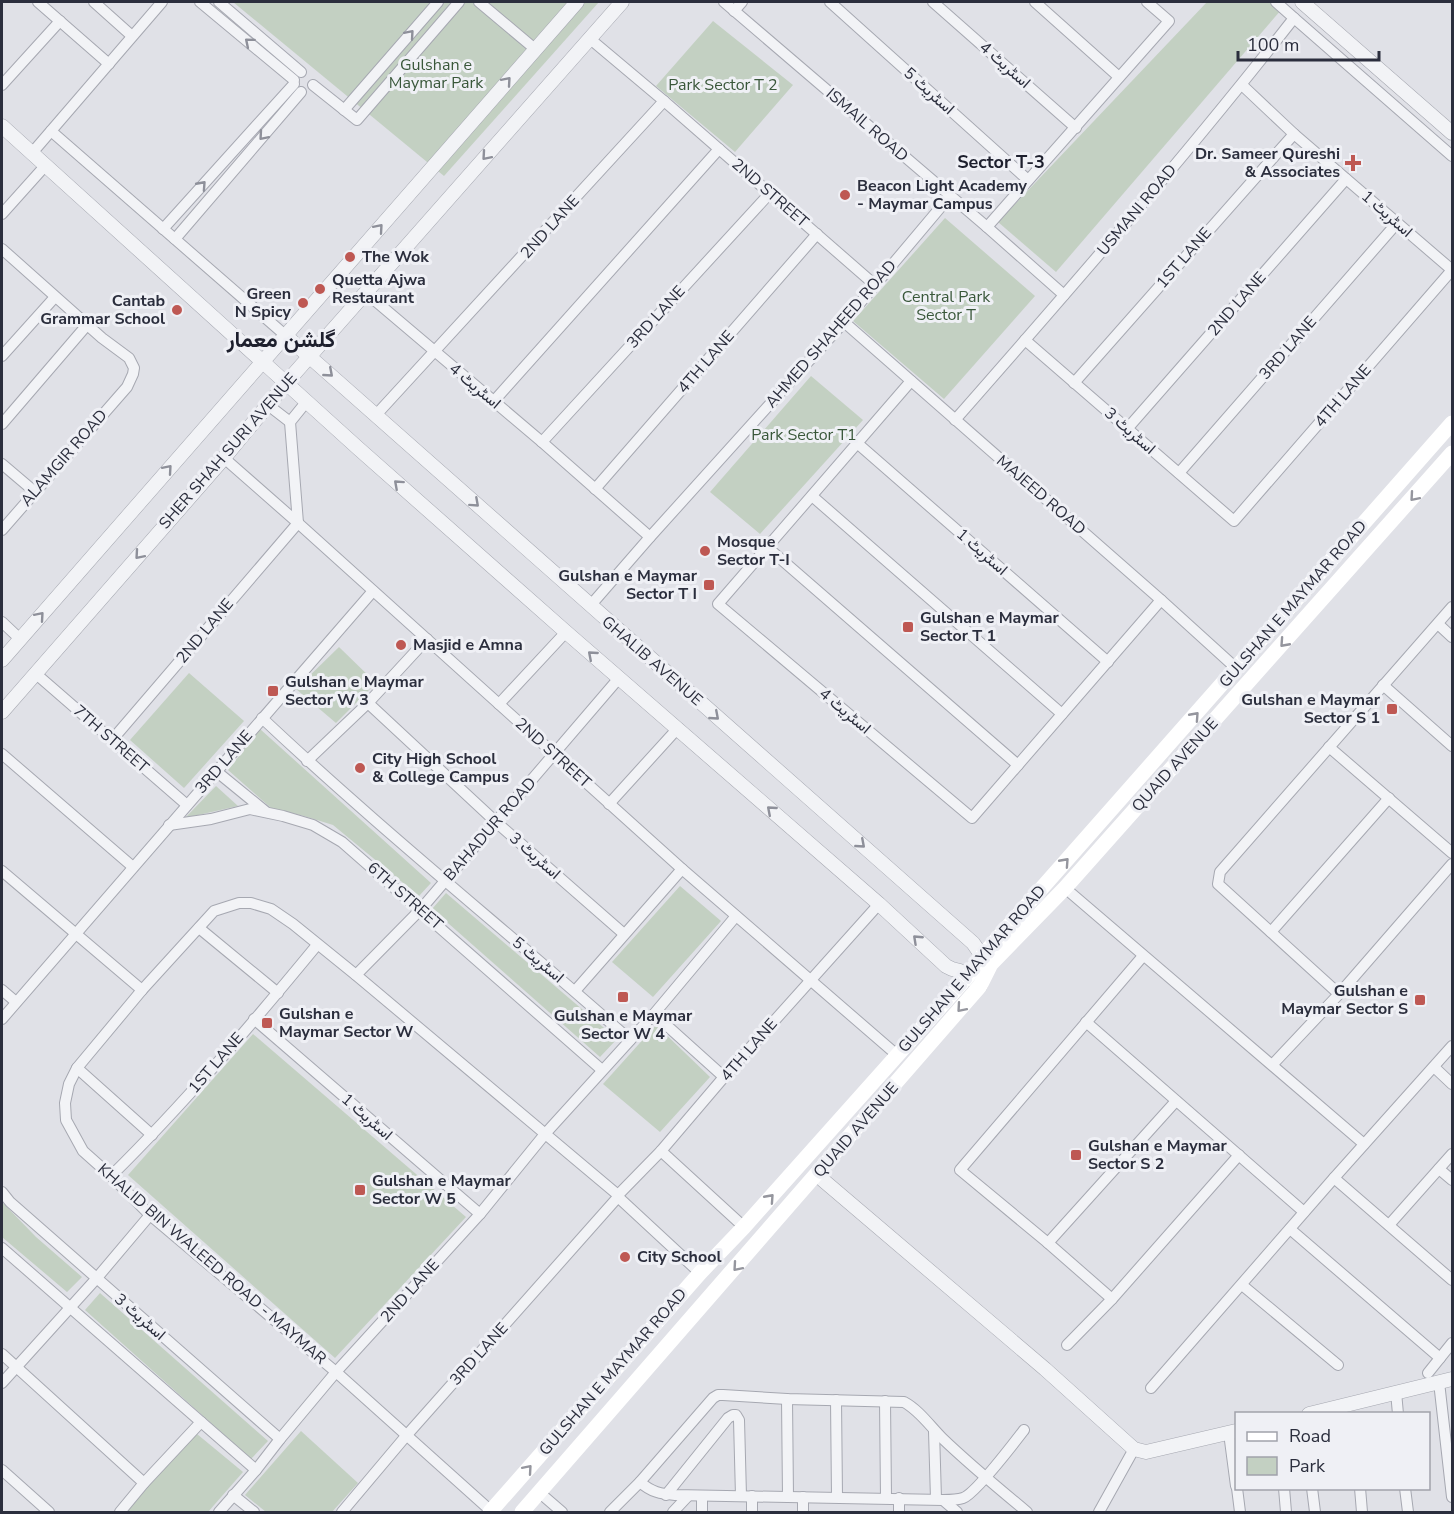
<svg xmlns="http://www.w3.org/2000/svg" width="1454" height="1514" font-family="'Nunito Sans',Vazirmatn,sans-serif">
  <rect width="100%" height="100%" fill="#e0e1e7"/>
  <g fill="#c3d0c2">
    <path d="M233,2H599L444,176Z"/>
    <path d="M1207,2H1271L1281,10L1056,272L998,222Z"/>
    <path d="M713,21L793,85L735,152L656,86Z"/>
    <path d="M945,218L1035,296L944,399L853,321Z"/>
    <path d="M811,376L863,420L760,534L710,492Z"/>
    <path d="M339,647L376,683L336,723L296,689Z"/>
    <path d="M189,673L244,721L184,788L130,740Z"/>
    <path d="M260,729L431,883L419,896L333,825L304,816L271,808L228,770Z"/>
    <path d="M216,786L238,806L185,818Z"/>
    <path d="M680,886L721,921L653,997L612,962Z"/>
    <path d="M446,893L617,1039L600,1057L432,909Z"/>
    <path d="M656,1025L710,1077L660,1132L603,1084Z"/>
    <path d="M253,1034L466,1217L335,1358L128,1175Z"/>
    <path d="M2,1202L36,1237L82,1277L67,1292L2,1237Z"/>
    <path d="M100,1293L268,1441L251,1459L85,1310Z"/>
    <path d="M301,1431L358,1483L332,1512H266L245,1495Z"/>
    <path d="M197,1434L243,1472L208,1512H123Z"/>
  </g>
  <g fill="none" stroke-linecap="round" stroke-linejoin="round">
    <defs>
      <g id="minor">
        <path d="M38,2L109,64"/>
        <path d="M94,2L132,36"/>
        <path d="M200,2L294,80"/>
        <path d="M219,2L301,72"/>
        <path d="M479,2L535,49"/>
        <path d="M724,2L987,227L1064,295"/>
        <path d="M830,2L1028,180"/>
        <path d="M933,2L1076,128"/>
        <path d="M1035,2L1119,77"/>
        <path d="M1276,2L1294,18"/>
        <path d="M734,11L742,2"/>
        <path d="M589,38L664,101L875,285"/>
        <path d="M2,85L60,21"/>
        <path d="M313,85L357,120L459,2"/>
        <path d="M344,110L438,2"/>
        <path d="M51,131L285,335"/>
        <path d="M32,153L162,2"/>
        <path d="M2,214L45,166"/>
        <path d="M987,227L1169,21L1147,2"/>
        <path d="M163,229L294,84"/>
        <path d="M175,239L301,92"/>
        <path d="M2,249L102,338L129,358L134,368L133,374L127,387L2,530"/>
        <path d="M366,293L542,442L650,537"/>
        <path d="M844,322L1161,600L1237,669"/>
        <path d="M1025,340L1234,521L1452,270L1294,134L1242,85"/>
        <path d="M2,356L55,297"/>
        <path d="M911,381L718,604L972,818L1161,600"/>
        <path d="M1074,383L1294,134"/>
        <path d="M494,401L719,149"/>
        <path d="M268,405L290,422"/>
        <path d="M376,415L664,101"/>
        <path d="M955,420C1071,288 1186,156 1294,18L1452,156"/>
        <path d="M2,424L87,325"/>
        <path d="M1127,429L1346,179"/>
        <path d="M542,442L770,193"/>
        <path d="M857,443L1108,662"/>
        <path d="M224,458L298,523L682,869L897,1055"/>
        <path d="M2,464L35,492"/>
        <path d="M1179,473L1397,223"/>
        <path d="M595,489L817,234"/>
        <path d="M812,496L1062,714"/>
        <path d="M298,523L290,422L307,401"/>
        <path d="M767,547L1018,765"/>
        <path d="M590,606L650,537L844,322L950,196"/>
        <path d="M2,622L20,639"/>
        <path d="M1438,624L1452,637"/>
        <path d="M35,673L187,805"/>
        <path d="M1383,685L1452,746"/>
        <path d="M368,703L496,822L624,934"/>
        <path d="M499,704L566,632"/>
        <path d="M262,718C381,830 508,932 630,1040"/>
        <path d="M112,740L298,523"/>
        <path d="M1329,747L1452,853"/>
        <path d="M2,754L133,867"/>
        <path d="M307,761L368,703L427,639"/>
        <path d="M216,771L265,811"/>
        <path d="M609,804L678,728"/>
        <path d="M169,825L211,819L250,809L283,816L313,825L342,842L602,1070"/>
        <path d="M2,871L142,990"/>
        <path d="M1065,888L1364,1144"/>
        <path d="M199,928L278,993"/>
        <path d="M1271,932L1389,798"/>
        <path d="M356,975L421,909L619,678"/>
        <path d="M2,990L16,1002"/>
        <path d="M575,991L682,869"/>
        <path d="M1339,994L1218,884L1220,872L1452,607"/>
        <path d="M654,1014L724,1077"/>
        <path d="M2,1019L373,591"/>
        <path d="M254,1019L480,1214"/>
        <path d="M1086,1022L1304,1212"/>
        <path d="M1273,1064L1339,994L1452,864"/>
        <path d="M1434,1067L1452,1084"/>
        <path d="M77,1068L152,1135"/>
        <path d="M661,1151L744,1227"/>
        <path d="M1439,1169L1452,1180"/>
        <path d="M111,1176C184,1104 252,1024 317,945"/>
        <path d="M1334,1178L1452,1280"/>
        <path d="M2,1192L10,1202L280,1439"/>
        <path d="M618,1195L661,1151L724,1077L879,904"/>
        <path d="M1389,1225L1452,1154"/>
        <path d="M1290,1229L1440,1358"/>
        <path d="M1048,1243L1176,1101"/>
        <path d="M2,1248L256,1470"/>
        <path d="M1242,1285L1338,1365"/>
        <path d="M1112,1299L1048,1243L960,1170L1143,956"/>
        <path d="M1067,1345L1112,1299L1239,1155"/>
        <path d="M2,1354L144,1483"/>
        <path d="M1428,1373L1452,1343"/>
        <path d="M1439,1382L1452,1497"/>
        <path d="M2,1383L96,1279L150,1215"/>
        <path d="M1151,1388L1334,1178L1452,1046"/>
        <path d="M1396,1392L1398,1414"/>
        <path d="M787,1399L788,1497"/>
        <path d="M836,1400L837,1497"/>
        <path d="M885,1401L886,1498"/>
        <path d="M934,1431L936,1499"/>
        <path d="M1229,1433L1236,1486"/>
        <path d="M2,1470L49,1512"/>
        <path d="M640,1482C651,1492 661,1494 675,1495L943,1500C950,1500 957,1500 963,1498C975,1494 1014,1443 1024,1430"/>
        <path d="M1237,1488L1240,1512"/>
        <path d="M1284,1488L1286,1512"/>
        <path d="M1312,1488L1315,1512"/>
        <path d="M1360,1488L1362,1512"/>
        <path d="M1405,1488L1408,1512"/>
        <path d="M540,1493L562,1512"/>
        <path d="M233,1495L254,1512"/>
        <path d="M666,1495L728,1418L733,1415H736L739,1420L741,1496"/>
        <path d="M702,1496V1512"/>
        <path d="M752,1496V1512"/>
        <path d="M803,1497V1512"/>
        <path d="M899,1498V1512"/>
        <path d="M943,1500L957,1512"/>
        <path d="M491,1511L336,1372L150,1215L111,1176L83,1151L66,1120L65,1103L69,1084L77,1068L142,990L214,911L239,903H251L271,909L293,924L356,975L618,1195V1197L700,1273"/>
        <path d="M120,1512L144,1483L201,1422"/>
        <path d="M219,1512L256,1470L280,1439L336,1372L480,1214L545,1134L654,1014L736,916"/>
        <path d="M342,1512L406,1436L618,1197"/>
        <path d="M610,1512L640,1482L713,1398L718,1395H723L787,1399L904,1402C919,1410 930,1426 942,1438C969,1464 998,1488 1027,1512"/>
        <path d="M673,1512L688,1496"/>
        <path d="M1099,1512L1134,1449"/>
      </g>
      <g id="tertiary">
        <path d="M1302,2L1452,133"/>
        <path d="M2,126L359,449L566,632L879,904L946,966L952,969L960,971L980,986"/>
        <path d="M285,335L973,943L982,956L989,961"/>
        <path d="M2,660L577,2"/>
        <path d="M2,712L224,458L286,383L622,2"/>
        <path d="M817,1175L1045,1369L1134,1449L1146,1452L1236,1431"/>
        <path d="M1309,1414L1452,1379"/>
      </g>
    </defs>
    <use href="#minor" stroke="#a6a8b1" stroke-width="12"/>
    <use href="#tertiary" stroke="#a6a8b1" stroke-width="15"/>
    <use href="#minor" stroke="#f2f3f6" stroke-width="10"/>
    <use href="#tertiary" stroke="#f2f3f6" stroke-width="14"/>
    <g stroke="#fff" stroke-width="15">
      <path d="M490,1512L700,1273L744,1227L968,976L982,956L1452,423"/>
      <path d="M522,1512L980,986L991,964L1065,888L1452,453"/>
    </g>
  </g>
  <defs><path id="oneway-chevron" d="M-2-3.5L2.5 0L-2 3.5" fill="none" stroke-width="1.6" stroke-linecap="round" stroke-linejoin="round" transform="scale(1.5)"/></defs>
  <g stroke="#8e909a">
    <use href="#oneway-chevron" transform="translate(410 34) rotate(-49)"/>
    <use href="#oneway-chevron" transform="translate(249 42) rotate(-140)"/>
    <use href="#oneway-chevron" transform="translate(507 81) rotate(-49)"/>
    <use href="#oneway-chevron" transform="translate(263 136) rotate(131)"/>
    <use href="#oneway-chevron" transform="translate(486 156) rotate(131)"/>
    <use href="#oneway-chevron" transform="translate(202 185) rotate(-48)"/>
    <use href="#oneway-chevron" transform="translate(379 228) rotate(-49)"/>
    <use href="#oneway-chevron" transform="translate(329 373) rotate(41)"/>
    <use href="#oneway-chevron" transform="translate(168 469) rotate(-49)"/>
    <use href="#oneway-chevron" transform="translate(398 484) rotate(-138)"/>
    <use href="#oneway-chevron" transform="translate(475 503) rotate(42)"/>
    <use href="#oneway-chevron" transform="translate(139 555) rotate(131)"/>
    <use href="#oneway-chevron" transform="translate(40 616) rotate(-49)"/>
    <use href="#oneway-chevron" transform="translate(592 655) rotate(-139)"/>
    <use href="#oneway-chevron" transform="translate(715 716) rotate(41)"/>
    <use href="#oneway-chevron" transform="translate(771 810) rotate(-139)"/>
    <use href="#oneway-chevron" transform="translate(861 844) rotate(41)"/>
    <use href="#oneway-chevron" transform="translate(917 939) rotate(-137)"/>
  </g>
  <g stroke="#95969e">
    <use href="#oneway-chevron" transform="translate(1414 497) rotate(131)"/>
    <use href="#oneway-chevron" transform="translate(1284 643) rotate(132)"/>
    <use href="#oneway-chevron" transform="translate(1195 716) rotate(-48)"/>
    <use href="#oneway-chevron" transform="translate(1065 862) rotate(-48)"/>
    <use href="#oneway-chevron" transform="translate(961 1008) rotate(131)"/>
    <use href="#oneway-chevron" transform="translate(770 1198) rotate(-48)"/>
    <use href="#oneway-chevron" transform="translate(737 1267) rotate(131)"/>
    <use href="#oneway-chevron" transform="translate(528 1469) rotate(-49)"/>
  </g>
  <g fill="#be5853" stroke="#eff0f5" stroke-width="2">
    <path d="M1350 154h6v6h6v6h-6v6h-6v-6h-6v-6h6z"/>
    <circle cx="845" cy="195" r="6"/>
    <circle cx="350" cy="257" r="6"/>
    <circle cx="320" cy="289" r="6"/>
    <circle cx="303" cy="303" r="6"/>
    <circle cx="177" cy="310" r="6"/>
    <circle cx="705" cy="551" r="6"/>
    <rect x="703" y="579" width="12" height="12" rx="3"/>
    <rect x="902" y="621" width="12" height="12" rx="3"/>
    <circle cx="401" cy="645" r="6"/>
    <rect x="267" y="685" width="12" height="12" rx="3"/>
    <rect x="1386" y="703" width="12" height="12" rx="3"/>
    <circle cx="360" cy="768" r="6"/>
    <rect x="617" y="991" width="12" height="12" rx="3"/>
    <rect x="1414" y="994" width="12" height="12" rx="3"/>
    <rect x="261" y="1017" width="12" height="12" rx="3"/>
    <rect x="1070" y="1149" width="12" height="12" rx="3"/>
    <rect x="354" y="1184" width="12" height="12" rx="3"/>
    <circle cx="625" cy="1257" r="6"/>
  </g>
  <g text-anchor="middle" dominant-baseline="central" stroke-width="6" stroke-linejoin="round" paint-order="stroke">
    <g font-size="16" fill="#39573a" stroke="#eff0f5">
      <text x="436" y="65">Gulshan e<tspan x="436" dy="18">Maymar Park</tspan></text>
      <text x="723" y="85">Park Sector T 2</text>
      <text x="946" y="297">Central Park<tspan x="946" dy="18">Sector T</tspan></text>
      <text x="804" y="435">Park Sector T1</text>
    </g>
    <g font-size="16" fill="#2b2e3d" stroke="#eff0f5">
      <text transform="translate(1005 65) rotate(41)">اسٹریٹ 4</text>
      <text transform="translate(929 91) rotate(42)">اسٹریٹ 5</text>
      <text transform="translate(867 125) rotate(41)">ISMAIL ROAD</text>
      <text transform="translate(770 193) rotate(41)">2ND STREET</text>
      <text transform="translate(1137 210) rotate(-50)">USMANI ROAD</text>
      <text transform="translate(1387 214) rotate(41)">اسٹریٹ 1</text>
      <text transform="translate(550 227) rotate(-48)">2ND LANE</text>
      <text transform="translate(1184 258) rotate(-49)">1ST LANE</text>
      <text transform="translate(1237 304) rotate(-49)">2ND LANE</text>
      <text transform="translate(656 317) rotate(-48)">3RD LANE</text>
      <text transform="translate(831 334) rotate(-49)">AHMED SHAHEED ROAD</text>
      <text transform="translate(1288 348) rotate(-49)">3RD LANE</text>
      <text transform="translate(706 362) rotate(-49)">4TH LANE</text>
      <text transform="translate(475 386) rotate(40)">اسٹریٹ 4</text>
      <text transform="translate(1343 396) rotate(-49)">4TH LANE</text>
      <text transform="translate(1130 431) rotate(41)">اسٹریٹ 3</text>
      <text transform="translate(228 451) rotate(-49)">SHER SHAH SURI AVENUE</text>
      <text transform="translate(64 458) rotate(-49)">ALAMGIR ROAD</text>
      <text transform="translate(1041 495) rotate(41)">MAJEED ROAD</text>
      <text transform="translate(982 552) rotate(41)">اسٹریٹ 1</text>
      <text transform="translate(1293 604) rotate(-49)">GULSHAN E MAYMAR ROAD</text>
      <text transform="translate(205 631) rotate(-50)">2ND LANE</text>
      <text transform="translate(652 661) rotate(41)">GHALIB AVENUE</text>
      <text transform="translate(845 711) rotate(40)">اسٹریٹ 4</text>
      <text transform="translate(111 739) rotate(41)">7TH STREET</text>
      <text transform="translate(553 753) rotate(42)">2ND STREET</text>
      <text transform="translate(224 762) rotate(-49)">3RD LANE</text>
      <text transform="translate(1175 765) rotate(-48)">QUAID AVENUE</text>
      <text transform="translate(490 829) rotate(-49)">BAHADUR ROAD</text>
      <text transform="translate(535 856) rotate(41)">اسٹریٹ 3</text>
      <text transform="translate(405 896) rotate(41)">6TH STREET</text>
      <text transform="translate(538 960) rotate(40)">اسٹریٹ 5</text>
      <text transform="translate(972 969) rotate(-49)">GULSHAN E MAYMAR ROAD</text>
      <text transform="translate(749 1050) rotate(-49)">4TH LANE</text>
      <text transform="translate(216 1063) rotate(-49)">1ST LANE</text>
      <text transform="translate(367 1117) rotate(41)">اسٹریٹ 1</text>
      <text transform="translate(856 1130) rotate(-49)">QUAID AVENUE</text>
      <text transform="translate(212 1264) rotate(41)">KHALID BIN WALEED ROAD - MAYMAR</text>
      <text transform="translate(410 1291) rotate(-48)">2ND LANE</text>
      <text transform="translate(140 1317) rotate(41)">اسٹریٹ 3</text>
      <text transform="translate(479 1354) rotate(-48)">3RD LANE</text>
      <text transform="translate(613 1372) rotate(-49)">GULSHAN E MAYMAR ROAD</text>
    </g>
    <g font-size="16" font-weight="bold" fill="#2b2e3d" stroke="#eff0f5" text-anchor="start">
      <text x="1340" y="154" text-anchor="end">Dr. Sameer Qureshi<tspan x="1340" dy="18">&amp; Associates</tspan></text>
      <text x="857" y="186">Beacon Light Academy<tspan x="857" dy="18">- Maymar Campus</tspan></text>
      <text x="362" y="257">The Wok</text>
      <text x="332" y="280">Quetta Ajwa<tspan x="332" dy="18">Restaurant</tspan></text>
      <text x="291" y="294" text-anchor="end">Green<tspan x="291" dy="18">N Spicy</tspan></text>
      <text x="165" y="301" text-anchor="end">Cantab<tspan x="165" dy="18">Grammar School</tspan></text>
      <text x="717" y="542">Mosque<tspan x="717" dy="18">Sector T-I</tspan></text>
      <text x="697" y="576" text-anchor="end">Gulshan e Maymar<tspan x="697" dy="18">Sector T I</tspan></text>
      <text x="920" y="618">Gulshan e Maymar<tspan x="920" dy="18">Sector T 1</tspan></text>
      <text x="413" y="645">Masjid e Amna</text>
      <text x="285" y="682">Gulshan e Maymar<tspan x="285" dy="18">Sector W 3</tspan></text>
      <text x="1380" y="700" text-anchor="end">Gulshan e Maymar<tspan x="1380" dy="18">Sector S 1</tspan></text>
      <text x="372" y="759">City High School<tspan x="372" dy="18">&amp; College Campus</tspan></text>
      <text x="1408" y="991" text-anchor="end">Gulshan e<tspan x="1408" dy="18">Maymar Sector S</tspan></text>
      <text x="279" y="1014">Gulshan e<tspan x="279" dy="18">Maymar Sector W</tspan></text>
      <text x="623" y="1016" text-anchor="middle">Gulshan e Maymar<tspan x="623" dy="18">Sector W 4</tspan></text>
      <text x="1088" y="1146">Gulshan e Maymar<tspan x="1088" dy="18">Sector S 2</tspan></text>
      <text x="372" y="1181">Gulshan e Maymar<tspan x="372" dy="18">Sector W 5</tspan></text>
      <text x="637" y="1257">City School</text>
    </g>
    <g font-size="18" font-weight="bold" fill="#1d1f2d" stroke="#eff0f5">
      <text x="1001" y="162">Sector T-3</text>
    </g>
    <g font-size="22" font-weight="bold" fill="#1d1f2d" stroke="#eff0f5">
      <text x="281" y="340">گلشن معمار</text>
    </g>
  </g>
  <rect width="1454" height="1514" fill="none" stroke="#2b2e3d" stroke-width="6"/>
  <rect x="1235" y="1412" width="195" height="78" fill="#eff0f5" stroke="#a1a2ab" stroke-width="1.5"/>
  <rect x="1247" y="1432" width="30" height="9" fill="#ffffff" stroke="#a1a2ab" stroke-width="1.5"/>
  <text x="1289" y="1442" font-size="18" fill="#2b2e3d">Road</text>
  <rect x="1247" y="1457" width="30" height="18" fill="#c3d0c2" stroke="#a1a2ab" stroke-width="1.5"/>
  <text x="1289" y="1472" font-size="18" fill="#2b2e3d">Park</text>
  <path d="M1238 51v9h141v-9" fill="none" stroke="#2b2e3d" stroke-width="3"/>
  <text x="1247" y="51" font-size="18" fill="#2b2e3d" stroke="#eff0f5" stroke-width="4.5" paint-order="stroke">100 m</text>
</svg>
